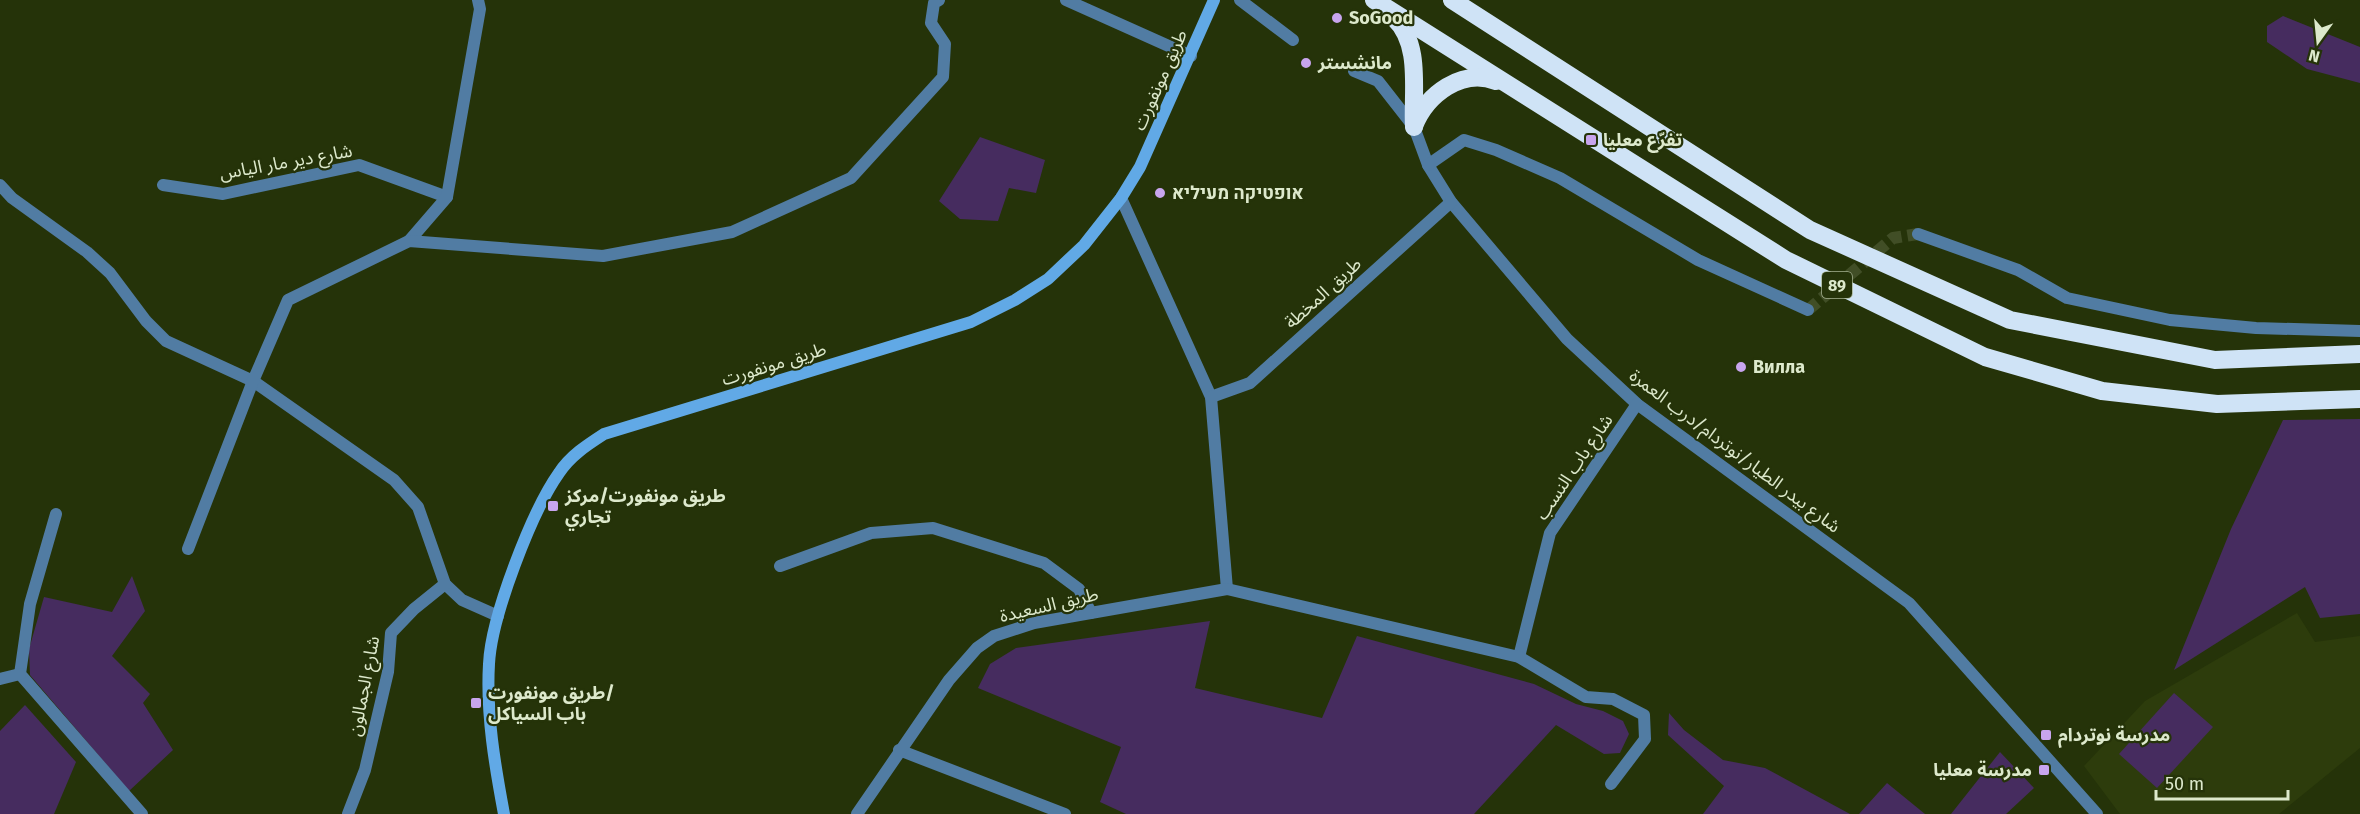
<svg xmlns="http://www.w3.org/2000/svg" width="2360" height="814" font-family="'Fira Sans','Noto Sans Arabic',Heebo,sans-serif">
  <rect width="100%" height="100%" fill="#253309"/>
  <path fill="#2d3c0c" d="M2297,613L2315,642L2360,636V748L2279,814H2120L2084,766L2145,701Z"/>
  <g fill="#462c5f">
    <path d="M2283,16L2360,47V83L2307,69L2267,42V26Z"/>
    <path d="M980,137L1045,160L1036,193L1009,188L998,221L960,219L939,201Z"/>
    <path d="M2360,419V614L2320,618L2305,587L2174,670L2231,529L2283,420Z"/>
    <path d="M132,576L145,611L112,656L150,694L143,703L173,750L129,791L30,675L29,649L44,597L112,612Z"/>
    <path d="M1210,621L1195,688L1322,718L1357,636L1534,684L1576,704L1603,711L1623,721L1629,734L1620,753L1604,754L1556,725L1474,814H1126L1100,802L1121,747L978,688L990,664L1016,648Z"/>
    <path d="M2174,693L2213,727L2157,788L2119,754Z"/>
    <path d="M25,705L76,762L54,814H0V731Z"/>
    <path d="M1669,713L1684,730L1723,760L1765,768L1850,814H1703L1724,786L1668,735Z"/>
    <path d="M2000,752L2034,788L2006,814H1951Z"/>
    <path d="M1887,783L1925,814H1859Z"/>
  </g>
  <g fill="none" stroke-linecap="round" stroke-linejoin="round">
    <path stroke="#414e26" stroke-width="12" stroke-dasharray="12 6" stroke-linecap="butt" d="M1808,310L1893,238L1918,234"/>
    <g stroke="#517ca3" stroke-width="12">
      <path d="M1066,0L1191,56"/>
      <path d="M1240,0L1293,40"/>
      <path d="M1354,71L1378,81L1414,127L1428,165L1451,202L1567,339L1637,404L1909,603L2097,814"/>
      <path d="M1428,165L1464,140L1496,150L1560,178L1698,260L1808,310"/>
      <path d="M0,185L12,198L87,252L110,273L146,321L166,341L253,381L394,480L418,507L445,584L462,600L498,616"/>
      <path d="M163,185L223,194L359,165L447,197"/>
      <path d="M1121,198L1211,397L1227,589"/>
      <path d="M1918,234L2018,270L2067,298L2170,320L2256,328L2360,331"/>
      <path d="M409,241L447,197L480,9L478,0"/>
      <path d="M1211,397L1250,383L1451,202"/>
      <path d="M56,514L30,604L20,674L142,814"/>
      <path d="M188,549L253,381L288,300L409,241L603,256L732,232L851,178L943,77L945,44L931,23L934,3L939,0"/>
      <path d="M780,566L871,533L933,528L1044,563L1079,589L1091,613"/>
      <path d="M1519,657L1550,533L1637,404"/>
      <path d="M0,679L20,674"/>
      <path d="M899,750L1065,814"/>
      <path d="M348,814L365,770L388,672L391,633L414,609L445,584"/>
      <path d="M857,814L949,680L977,648L994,636L1034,623L1227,589L1519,657L1586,697L1613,699L1644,715L1645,739L1611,784"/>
    </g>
    <path stroke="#61a9e6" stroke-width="12" d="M504,814C495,766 486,714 489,664C491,617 532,511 559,473C570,456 587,445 604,434L971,322L1015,300L1048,279L1084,245L1121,198L1140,167L1214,0"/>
    <g stroke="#cfe3f6" stroke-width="18">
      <path d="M1374,0L1786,260L1985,357L2102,391L2217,404L2360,399"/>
      <path d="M1452,0L1810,230L2010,320L2215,360L2360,354"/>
      <path d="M1394,18C1422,44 1412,92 1414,127"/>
      <path d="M1414,126C1427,94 1462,68 1496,81"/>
    </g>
  </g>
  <g fill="#c8a5ee" stroke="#253309" stroke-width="2">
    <circle cx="1337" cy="18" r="6"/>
    <circle cx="1306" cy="63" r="6"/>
    <rect x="1585" y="134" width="12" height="12" rx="3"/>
    <circle cx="1160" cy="193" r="6"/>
    <circle cx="1741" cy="367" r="6"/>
    <rect x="547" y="500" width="12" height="12" rx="3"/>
    <rect x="470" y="697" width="12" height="12" rx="3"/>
    <rect x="2040" y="729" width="12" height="12" rx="3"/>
    <rect x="2038" y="764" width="12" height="12" rx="3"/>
  </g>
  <g text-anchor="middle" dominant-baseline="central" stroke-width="4.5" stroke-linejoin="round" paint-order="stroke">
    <rect fill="#253309" stroke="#a6b292" stroke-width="1.5" x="1822" y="272" width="30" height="26" rx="4.5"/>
    <g font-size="16" font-weight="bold" fill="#dde9cc">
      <text x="1837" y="285">89</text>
    </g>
    <g font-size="18" font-weight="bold" fill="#dde9cc" stroke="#253309" text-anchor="start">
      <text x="1349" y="18">SoGood</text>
      <text x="1318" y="63">مانشستر</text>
      <text x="1603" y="140">تفرّع معليا</text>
      <text x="1172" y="193">אופטיקה מעיליא</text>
      <text x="1753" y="367">Вилла</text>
      <text x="565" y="496">طريق مونفورت/مركز<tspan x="565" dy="21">تجاري</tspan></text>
      <text x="488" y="693">طريق مونفورت/<tspan x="488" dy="21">باب السياكل</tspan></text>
      <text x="2058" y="735">مدرسة نوتردام</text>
      <text x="2032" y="770" text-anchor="end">مدرسة معليا</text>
    </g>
    <g font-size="18" fill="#dde9cc" stroke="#253309">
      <text transform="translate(1160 80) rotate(-66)">طريق مونفورت</text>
      <text transform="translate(286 162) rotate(-10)">شارع دير مار الياس</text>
      <text transform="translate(1323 293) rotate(-42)">طريق المخطة</text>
      <text transform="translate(774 364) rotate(-17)">طريق مونفورت</text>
      <text transform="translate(1735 451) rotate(37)">شارع بيدر الطيار/نوتردام/درب العمرة</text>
      <text transform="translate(1574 467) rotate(-56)">شارع باب النسب</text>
      <text transform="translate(1049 605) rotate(-13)">طريق السعيدة</text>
      <text transform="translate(364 686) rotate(-79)">شارع الجمالون</text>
    </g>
  </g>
  <g transform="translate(2318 42) rotate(195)" stroke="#253309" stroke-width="4.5" paint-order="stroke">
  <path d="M0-4.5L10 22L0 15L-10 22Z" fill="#dde9cc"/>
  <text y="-9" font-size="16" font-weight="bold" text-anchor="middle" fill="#dde9cc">N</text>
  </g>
  <path d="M2156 790v9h132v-9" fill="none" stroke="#dde9cc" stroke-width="3"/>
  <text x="2165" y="790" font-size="18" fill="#dde9cc" stroke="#253309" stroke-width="4.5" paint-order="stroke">50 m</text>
</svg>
